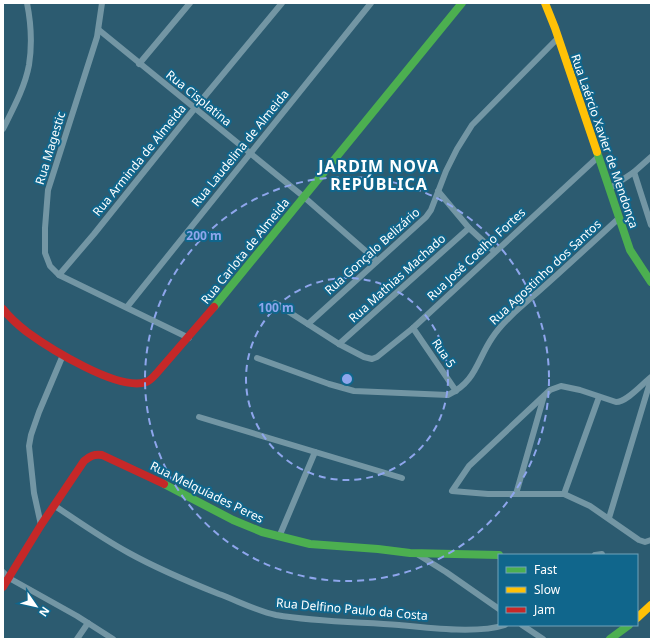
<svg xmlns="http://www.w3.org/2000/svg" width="654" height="642" font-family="'Noto Sans',sans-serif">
  <rect width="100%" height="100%" fill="#2c5b70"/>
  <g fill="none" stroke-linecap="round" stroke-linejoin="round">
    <g stroke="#7396a4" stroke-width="6">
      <path d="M102,3L97,37L48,190L45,228V253L50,266L59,275L189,338"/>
      <path d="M99,30L304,197L377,261"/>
      <path d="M139,64L190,3"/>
      <path d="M3,129C13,109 25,87 29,65C32,46 31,23 27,3"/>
      <path d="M634,172L651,225"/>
      <path d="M609,189L634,172L651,157"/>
      <path d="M438,191L469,228L494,251"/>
      <path d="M59,275L94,234L195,108L282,3"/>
      <path d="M275,303L339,344L364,357L372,359L377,357L413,328L598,157"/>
      <path d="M127,307L371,3"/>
      <path d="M308,324L426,217L431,210L446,171L457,149L472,125L558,38"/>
      <path d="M413,328L456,391"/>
      <path d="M339,344L469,228"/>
      <path d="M257,358L329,384L354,391L448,395C476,382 477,360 492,338C504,320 523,305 539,291C566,267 592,243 618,219"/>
      <path d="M651,377C642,384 627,402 616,402L580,390L561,386L550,390L469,466L452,491L488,494H564L590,506L639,540L645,542L651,540"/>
      <path d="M199,417L402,478"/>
      <path d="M516,494L544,396"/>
      <path d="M564,494L599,397"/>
      <path d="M55,506C79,522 103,539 129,553C158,569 189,582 219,594C238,601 257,611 276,615C316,622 359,622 399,625C428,628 478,634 505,625"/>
      <path d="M609,518L651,379"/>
      <path d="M41,525L34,493L29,446L31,435L39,412L63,355"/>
      <path d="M279,537L315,452"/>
      <path d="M417,554L446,572L499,609"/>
      <path d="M595,555L602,554"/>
      <path d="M3,572L9,578L77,616L113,639"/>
      <path d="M522,625L543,639"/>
      <path d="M77,639L88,623"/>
    </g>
    <g stroke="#4caf50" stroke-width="8">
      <path d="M597,152L630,250L651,282"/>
      <path d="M214,307L462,3"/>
      <path d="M164,484L233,520L262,532L310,544L378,549L410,553L499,555"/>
      <path d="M610,639L629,625"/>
    </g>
    <g stroke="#ffc107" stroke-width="8">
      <path d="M545,3L555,28L597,152"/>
      <path d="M637,618L651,605"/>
    </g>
    <g stroke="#c62828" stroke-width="8">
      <path d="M3,309C10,318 18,325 27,332C49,348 119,392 146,382C150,381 153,377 156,374L214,307"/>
      <path d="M3,587L41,525L84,461C90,456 94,454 102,455L164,484"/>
    </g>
  </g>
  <g fill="none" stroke="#8ea6ec" stroke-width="2" stroke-dasharray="7 5">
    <circle cx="347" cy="379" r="101"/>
    <circle cx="347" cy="379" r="202"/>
  </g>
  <g text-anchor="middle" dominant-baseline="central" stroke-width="4" stroke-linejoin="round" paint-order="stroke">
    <g font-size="12" fill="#fff" stroke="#10668c">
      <text transform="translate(199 98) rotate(39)">Rua Cisplatina</text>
      <text transform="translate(605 141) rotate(71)">Rua Laércio Xavier de Mendonça</text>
      <text transform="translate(50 148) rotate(-73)">Rua Magestic</text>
      <text transform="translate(240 148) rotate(-51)">Rua Laudelina de Almeida</text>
      <text transform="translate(139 160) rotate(-51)">Rua Arminda de Almeida</text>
      <text transform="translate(245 251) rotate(-51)">Rua Carlota de Almeida</text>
      <text transform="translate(372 251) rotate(-42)">Rua Gonçalo Belizário</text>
      <text transform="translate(476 254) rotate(-43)">Rua José Coelho Fortes</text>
      <text transform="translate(545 272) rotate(-43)">Rua Agostinho dos Santos</text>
      <text transform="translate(397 278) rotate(-42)">Rua Mathias Machado</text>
      <text transform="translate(444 353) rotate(56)">Rua 5</text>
      <text transform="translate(207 492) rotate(26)">Rua Melquíades Peres</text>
      <text transform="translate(352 609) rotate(5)">Rua Delfino Paulo da Costa</text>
    </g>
    <g font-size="16" font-weight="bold" letter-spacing="1" fill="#fff" stroke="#10668c">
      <text x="379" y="166">JARDIM NOVA<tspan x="379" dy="18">REPÚBLICA</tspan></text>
    </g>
  </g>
  <circle cx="347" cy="379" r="6" fill="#8ea6ec" stroke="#10668c" stroke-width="2"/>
  <g font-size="12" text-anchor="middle" font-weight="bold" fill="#8ea6ec" stroke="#10668c" stroke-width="4" stroke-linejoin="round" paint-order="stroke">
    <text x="204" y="240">200 m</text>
    <text x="276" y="312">100 m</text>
  </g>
  <rect width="654" height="642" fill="none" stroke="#ffffff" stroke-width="8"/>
  <rect x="498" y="554" width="140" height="72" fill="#10668c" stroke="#70a3ba"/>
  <rect x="506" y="567" width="20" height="6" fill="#4caf50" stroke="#70a3ba"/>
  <text x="534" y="574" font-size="12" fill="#ffffff">Fast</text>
  <rect x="506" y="587" width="20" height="6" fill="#ffc107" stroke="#70a3ba"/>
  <text x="534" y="594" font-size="12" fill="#ffffff">Slow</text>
  <rect x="506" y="607" width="20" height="6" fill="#c62828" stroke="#70a3ba"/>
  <text x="534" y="614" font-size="12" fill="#ffffff">Jam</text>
  <g transform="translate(36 606) rotate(124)" stroke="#10668c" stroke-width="3" paint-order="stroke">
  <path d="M0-3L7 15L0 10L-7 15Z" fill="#ffffff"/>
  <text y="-6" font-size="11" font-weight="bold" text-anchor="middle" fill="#ffffff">N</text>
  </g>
</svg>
